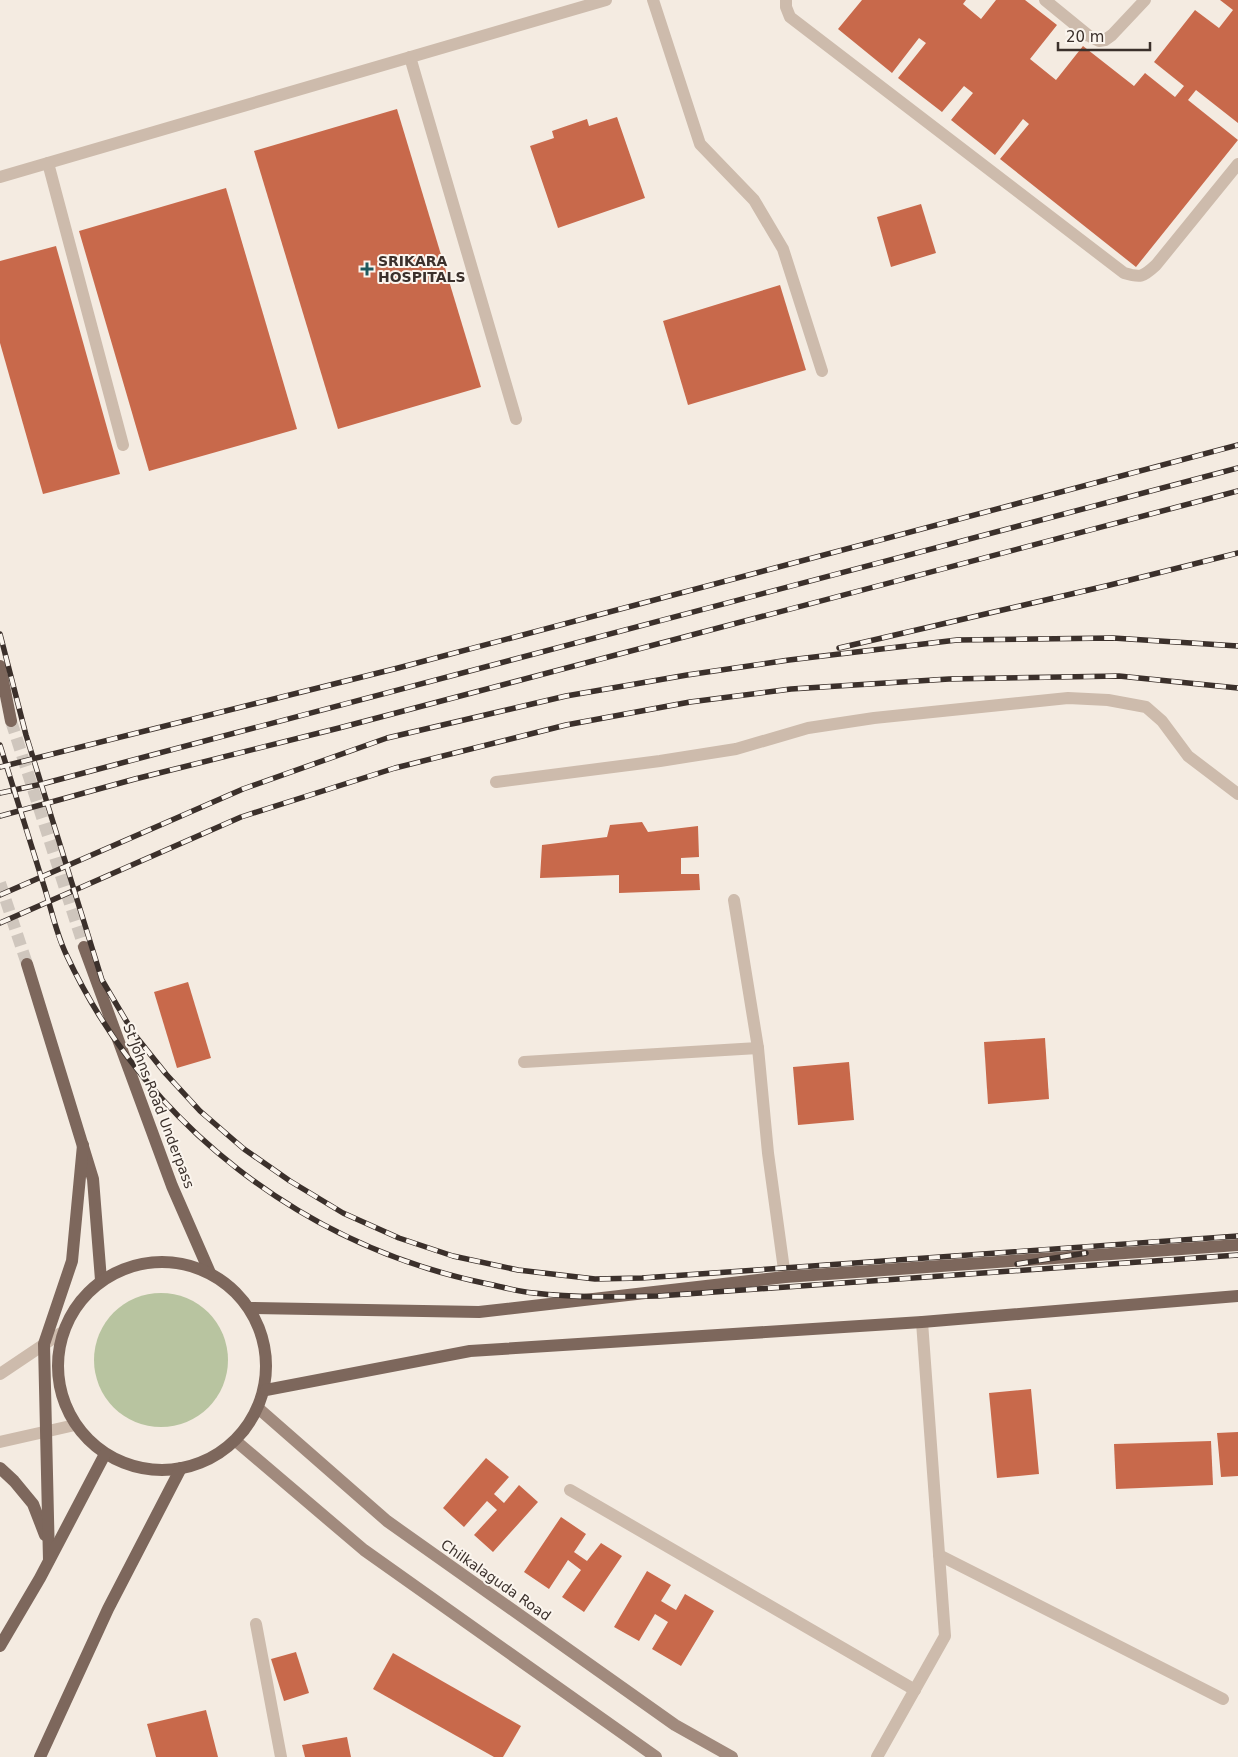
<svg xmlns="http://www.w3.org/2000/svg" width="1238" height="1757" font-family="'DejaVu Sans',sans-serif">
  <rect width="100%" height="100%" fill="#f4ebe1"/>
  <circle fill="#b8c4a0" cx="161" cy="1360" r="67"/>
  <g fill="#c8694b">
    <path d="M862,0H966L963,4L981,19L996,0H1025L1057,25L1030,59L1056,80L1083,46L1134,86L1145,73L1175,97L1184,86L1154,62L1195,10L1219,28L1233,10L1220,0H1238V123L1196,90L1188,100L1238,140L1136,267L1000,159L1029,124L1023,119L995,155L951,120L973,93L964,86L942,112L898,78L926,43L919,38L892,73L838,29Z"/>
    <path d="M397,109L481,387L338,429L254,151Z"/>
    <path d="M617,117L645,198L558,228L530,146L554,138L552,131L587,119L589,126Z"/>
    <path d="M226,188L297,429L149,471L79,231Z"/>
    <path d="M921,204L936,253L891,267L877,217Z"/>
    <path d="M56,246L120,474L43,494L0,343V261Z"/>
    <path d="M780,285L806,370L688,405L663,321Z"/>
    <path d="M642,822L648,832L698,826L699,857L681,858V874H699L700,890L619,893V875L540,878L542,845L607,837L610,825Z"/>
    <path d="M188,982L211,1058L177,1068L154,992Z"/>
    <path d="M1045,1038L1049,1099L988,1104L984,1042Z"/>
    <path d="M849,1062L854,1120L798,1125L793,1067Z"/>
    <path d="M1031,1389L1039,1474L997,1478L989,1393Z"/>
    <path d="M1238,1432V1476L1221,1477L1217,1433Z"/>
    <path d="M1211,1441L1213,1485L1116,1489L1114,1444Z"/>
    <path d="M486,1458L509,1477L494,1494L504,1503L519,1485L538,1502L493,1552L474,1535L497,1510L487,1501L464,1527L443,1508Z"/>
    <path d="M561,1517L586,1534L574,1552L587,1561L601,1543L622,1556L584,1612L562,1597L581,1570L568,1560L549,1589L524,1572Z"/>
    <path d="M647,1571L671,1585L661,1601L676,1610L685,1594L714,1611L681,1666L652,1649L668,1622L655,1614L639,1641L614,1627Z"/>
    <path d="M296,1652L309,1693L284,1701L271,1659Z"/>
    <path d="M393,1653L521,1726L503,1757H494L373,1689Z"/>
    <path d="M206,1710L218,1757H156L147,1724Z"/>
    <path d="M347,1737L351,1757H305L302,1745Z"/>
  </g>
  <g fill="none" stroke-linecap="round" stroke-linejoin="round">
    <g stroke="#cfc6bd" stroke-width="12" stroke-dasharray="12 6" stroke-linecap="butt">
      <path d="M11,721L84,947"/>
      <path d="M0,883L27,964"/>
    </g>
    <g stroke="#cdbbac" stroke-width="12">
      <path d="M653,0L700,144L754,200L783,249L822,371"/>
      <path d="M0,1374L61,1333"/>
      <path d="M0,1442L75,1425"/>
    </g>
    <g stroke="#cdbbac" stroke-width="12">
      <path d="M786,0V7L790,17L1124,273C1141,278 1143,277 1156,265L1238,164"/>
      <path d="M1045,0L1089,36L1099,41L1105,40L1112,35L1145,0"/>
      <path d="M410,57L516,419"/>
      <path d="M48,163L123,445"/>
      <path d="M0,177L606,0"/>
      <path d="M496,782L660,761L736,749L808,728L874,718L1068,698L1108,700L1146,707L1162,721L1188,756L1238,794"/>
      <path d="M734,900L758,1048L768,1153L785,1277"/>
      <path d="M524,1062L758,1048"/>
      <path d="M570,1490L915,1690"/>
      <path d="M939,1555L1223,1699"/>
      <path d="M256,1624L281,1757"/>
      <path d="M877,1757L945,1636L922,1322"/>
    </g>
    <g stroke="#a18a7d" stroke-width="12">
      <path d="M258,1408L387,1521L675,1725L732,1757"/>
      <path d="M237,1442L364,1550L656,1757"/>
    </g>
    <g stroke="#7d675c" stroke-width="12">
      <path d="M0,666L11,721"/>
      <path d="M84,947L172,1186L210,1273"/>
      <path d="M27,964L93,1179L101,1280"/>
      <circle cx="162" cy="1366" r="104"/>
      <path d="M249,1308L479,1312L785,1277L1238,1245"/>
      <path d="M266,1390L470,1351L922,1322L1238,1296"/>
      <path d="M0,1468L14,1481L33,1504L45,1535"/>
      <path d="M49,1560L44,1344L72,1261L83,1145"/>
      <path d="M0,1646L40,1578L105,1454"/>
      <path d="M40,1757L108,1609L181,1468"/>
    </g>
    <defs>
      <g id="rail">
        <path d="M0,634L26,735L102,980L134,1034L166,1074L200,1111L244,1149L290,1181L343,1213L399,1238L453,1256L518,1270L595,1279L642,1278L1238,1236"/>
        <path d="M839,648L1110,585L1238,553"/>
        <path d="M0,745C15,792 29,839 44,886C51,908 56,933 66,954C146,1125 303,1246 488,1284C503,1287 519,1292 534,1293C575,1298 617,1297 658,1296L1238,1255"/>
        <path d="M0,767L398,668L1238,445"/>
        <path d="M0,793L42,784L1238,468"/>
        <path d="M0,816L135,779L339,728L1238,491"/>
        <path d="M0,895L243,789L387,738L566,696L687,675L789,660L957,640L1113,638L1238,646"/>
        <path d="M0,923L241,817L395,768L566,725L690,702L791,689L949,679L1119,676L1238,688"/>
        <path d="M1017,1264L1086,1253"/>
      </g>
    </defs>
    <use href="#rail" stroke="#3b302b" stroke-width="5.5"/>
    <use href="#rail" stroke="#fbf5ee" stroke-width="4" stroke-dasharray="11" stroke-linecap="butt"/>
  </g>
  <path fill="#1f5a5e" stroke="#fbf5ee" stroke-width="2" d="M364.5 261.5h5v5h5v5h-5v5h-5v-5h-5v-5h5z"/>
  <g text-anchor="middle" dominant-baseline="central" stroke-width="4" stroke-linejoin="round" paint-order="stroke">
    <g font-size="14" font-weight="bold" fill="#3b302b" stroke="#fbf5ee" text-anchor="start">
      <text x="378" y="261">SRIKARA<tspan x="378" dy="16">HOSPITALS</tspan></text>
    </g>
    <g font-size="14" fill="#3b302b" stroke="#fbf5ee">
      <text transform="translate(159 1106) rotate(69)">St Johns Road Underpass</text>
      <text transform="translate(496 1580) rotate(35)">Chilkalaguda Road</text>
    </g>
  </g>
  <path d="M1058 42v8h92v-8" fill="none" stroke="#3b302b" stroke-width="2.5"/>
  <text x="1066" y="42" font-size="15" fill="#3b302b" stroke="#fbf5ee" stroke-width="4" paint-order="stroke">20 m</text>
</svg>
